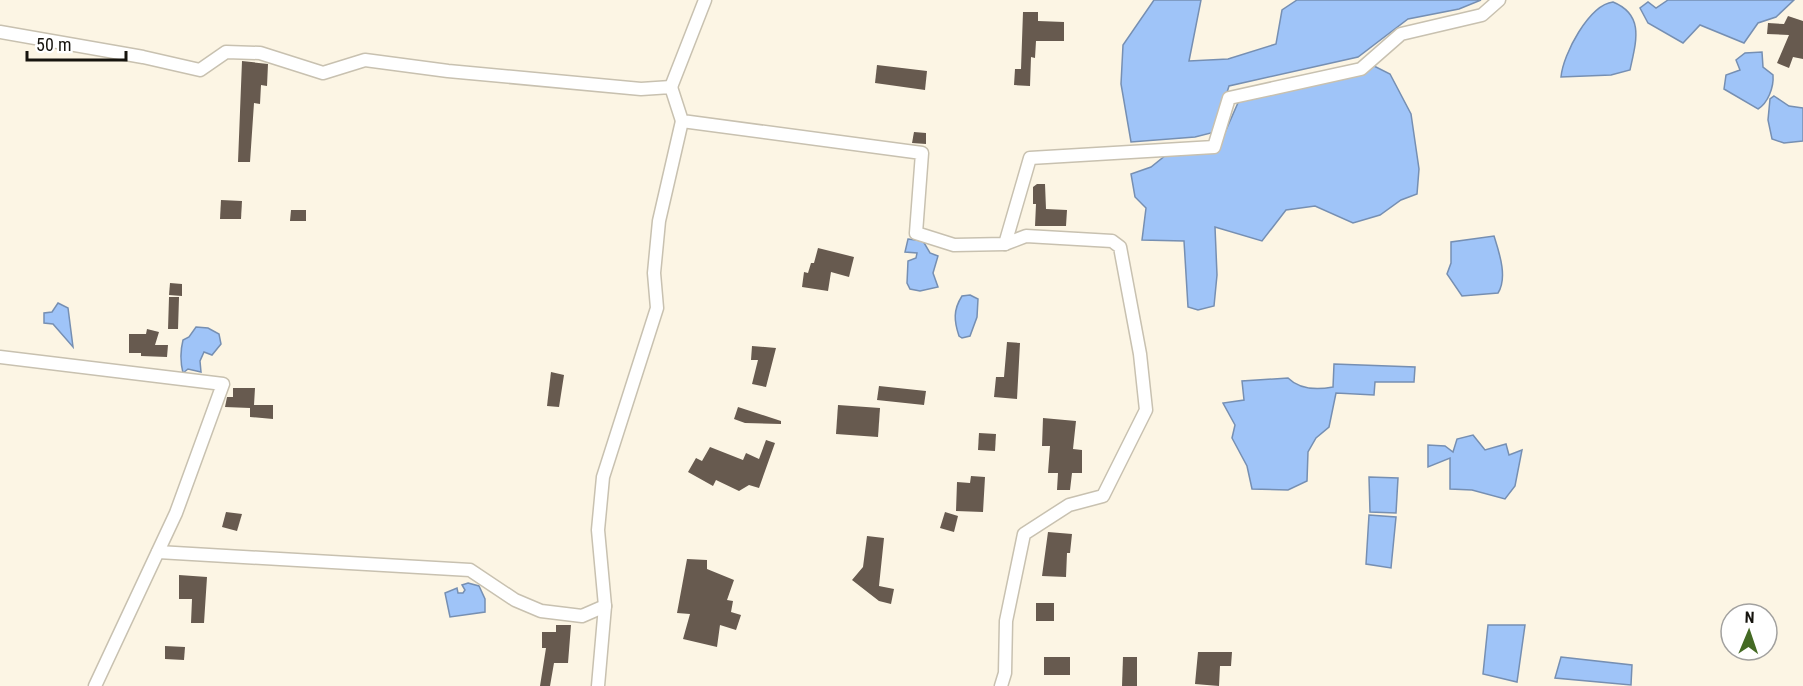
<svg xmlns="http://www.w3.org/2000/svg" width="1803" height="686" font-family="'Roboto Condensed',sans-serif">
  <rect width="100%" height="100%" fill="#fcf5e4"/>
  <g fill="#9fc4f8" stroke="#768fb2" stroke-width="1.5">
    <path d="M1154,0H1201L1189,61L1228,59L1276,44L1282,10L1297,0H1481L1459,9L1408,19L1358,57L1229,86L1215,132L1195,137L1131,142L1121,84L1123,45Z"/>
    <path d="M1668,0H1794L1776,17L1758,23L1744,43L1700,25L1683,43L1648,23L1640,8L1648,2L1656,8Z"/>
    <path d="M1613,2C1645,15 1636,42 1630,70L1611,75L1561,77C1563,54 1589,5 1613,2Z"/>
    <path d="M1762,52L1763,67L1773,75C1774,87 1768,103 1758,109L1724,89L1726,75L1740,70L1736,60L1745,53Z"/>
    <path d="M1372,65L1390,74L1411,114L1419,169L1417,194L1401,200L1380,215L1353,223L1315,206L1286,210L1262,241L1215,227L1217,275L1214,306L1198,310L1188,307L1184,241L1142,240L1146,208L1135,197L1131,174L1151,167L1171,151L1219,146L1241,96Z"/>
    <path d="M1774,96L1789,106L1803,108V141L1784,143L1772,139L1768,120L1770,99Z"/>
    <path d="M1494,236C1499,252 1508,277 1498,293L1462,296L1447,274L1451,263V242Z"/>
    <path d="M908,239L923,241L930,253L938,256L933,273L938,287L920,291L910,289L907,283L908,261L916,258L917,253L905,252Z"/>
    <path d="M970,295L978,299L977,317L970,336L962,338L959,336C954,321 953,310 962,296Z"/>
    <path d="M58,303L68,308L73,347L53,324L44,323V313L52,312Z"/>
    <path d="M196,327L208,328L219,334L221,344L212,355L204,352L200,361L201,372L188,369L183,373C180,361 180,352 183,340L189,337Z"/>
    <path d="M1334,364L1415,367L1414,382H1375L1374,395L1336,393L1329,427L1316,438L1308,452L1307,481L1288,490L1252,489L1247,466L1232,438L1235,425L1223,403L1244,400L1242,381L1288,378C1300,390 1317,390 1333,387Z"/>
    <path d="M1473,435L1485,450L1506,444L1509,455L1522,450L1515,486L1505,499L1472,490L1450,489V458L1428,467V445L1445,446L1453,452L1457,439Z"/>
    <path d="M1369,477L1398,478L1396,513L1370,512Z"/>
    <path d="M1369,515L1396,517L1391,568L1366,564Z"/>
    <path d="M468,583L479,586L485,599V612L450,617L445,593L457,588L458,593H463L465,590L462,585Z"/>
    <path d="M1488,625H1525L1517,682L1483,674Z"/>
    <path d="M1561,657L1632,665L1631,685L1555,678Z"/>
  </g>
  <g fill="#675a4f">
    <path d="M1023,12H1038V21L1064,22V41H1036L1035,58L1031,57L1030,86L1014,85L1015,69H1021Z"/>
    <path d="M1788,16L1803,21V59L1793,57L1789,68L1777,63L1789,35L1767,34L1768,23L1784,24Z"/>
    <path d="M242,61L268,64L267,86L261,85L260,104L254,103L250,162H238Z"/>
    <path d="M877,65L927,71L925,90L875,83Z"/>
    <path d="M914,132L926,133V144L912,143Z"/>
    <path d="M1037,184H1045L1046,209L1067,210L1066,226H1035L1036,204H1033V187Z"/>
    <path d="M221,200L242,201L241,219H220Z"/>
    <path d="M291,210H306V221H290Z"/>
    <path d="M818,248L854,257L849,277L831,272L828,291L802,287L804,272L808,273L811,263H814Z"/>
    <path d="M170,283L182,284V296L169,295Z"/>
    <path d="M169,297H179L178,329H168Z"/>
    <path d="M147,329L159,332L155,345H168L167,357L141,356V353H129V334H146Z"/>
    <path d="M1007,342L1020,343L1017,399L994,397L996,377H1004Z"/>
    <path d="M752,346L776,348L766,387L752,384L758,360H751Z"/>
    <path d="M551,372L564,375L559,407L547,406Z"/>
    <path d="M879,386L926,391L924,405L877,400Z"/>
    <path d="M233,388H255L254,405H273V419L250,417V408L225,407L227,397H233Z"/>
    <path d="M838,405L880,408L878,437L836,434Z"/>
    <path d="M738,407L781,421V424L745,423L734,419Z"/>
    <path d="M1043,418L1076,421L1073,449L1082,450V473H1072L1070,490H1057L1058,473H1048L1050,446H1042Z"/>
    <path d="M979,433L996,434L995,451L978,450Z"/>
    <path d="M766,440L775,443L759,488L749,485L739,491L716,480L713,486L688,472L696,458L702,461L710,447L743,460L746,453L759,459Z"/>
    <path d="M971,476L985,477L983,512L956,511L957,482L970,483Z"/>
    <path d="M226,512L242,514L237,531L222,527Z"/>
    <path d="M945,512L958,516L954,532L940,528Z"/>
    <path d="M1048,532L1072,534L1070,553H1067L1066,577L1042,576Z"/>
    <path d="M867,536L884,538L879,586L894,589L891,604L879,601L852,580L863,567Z"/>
    <path d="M687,559L707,560V569L734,580L727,600L733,601L731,612L741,615L736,630L720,625L717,647L683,639L690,614L677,613Z"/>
    <path d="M179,575L207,577L204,623H191L192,599H179Z"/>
    <rect x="1036" y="603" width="18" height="18"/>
    <path d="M556,625H571L568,663H554L550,686H540L546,648H542V632H556Z"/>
    <path d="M165,646L185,647L184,660L165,659Z"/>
    <path d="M1198,652H1232L1231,666H1220L1219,686L1195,684Z"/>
    <rect x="1044" y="657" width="26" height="18"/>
    <path d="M1123,657H1137V686H1122Z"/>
  </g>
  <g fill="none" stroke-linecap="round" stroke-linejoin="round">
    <defs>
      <g id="minor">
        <path d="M0,32L143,57L200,70L226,52L260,53L323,73L365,60L448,71L641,89L671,87L682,121L922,153L916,233L954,245L1005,244L1030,158L1214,147L1229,98L1361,69L1401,34L1482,15L1499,0"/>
        <path d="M671,87L705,0"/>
        <path d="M0,357L223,384L176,513L95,686"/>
        <path d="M158,552L470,570L515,600L541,611L582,616L605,606"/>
        <path d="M598,686L605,606L598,530L603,477L657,308L654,273L659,221L682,121"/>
        <path d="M1001,686L1005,673L1006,621L1024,534L1069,505L1103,496L1146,410L1140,354L1120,247L1112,241L1026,236L1005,244"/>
      </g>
    </defs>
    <use href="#minor" stroke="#c8c1b0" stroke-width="15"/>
    <use href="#minor" stroke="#fff" stroke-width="12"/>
  </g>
  <g transform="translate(1749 632) rotate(2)"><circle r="28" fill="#ffffff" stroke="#a2a19f" stroke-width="1.5"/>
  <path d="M0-4.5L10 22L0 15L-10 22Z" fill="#446a24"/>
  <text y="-9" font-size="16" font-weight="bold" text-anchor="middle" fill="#16140e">N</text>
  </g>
  <path d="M27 51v9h99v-9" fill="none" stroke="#16140e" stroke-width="3"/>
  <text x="36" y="51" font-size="18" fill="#16140e" stroke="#ffffff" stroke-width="4.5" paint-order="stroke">50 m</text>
</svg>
